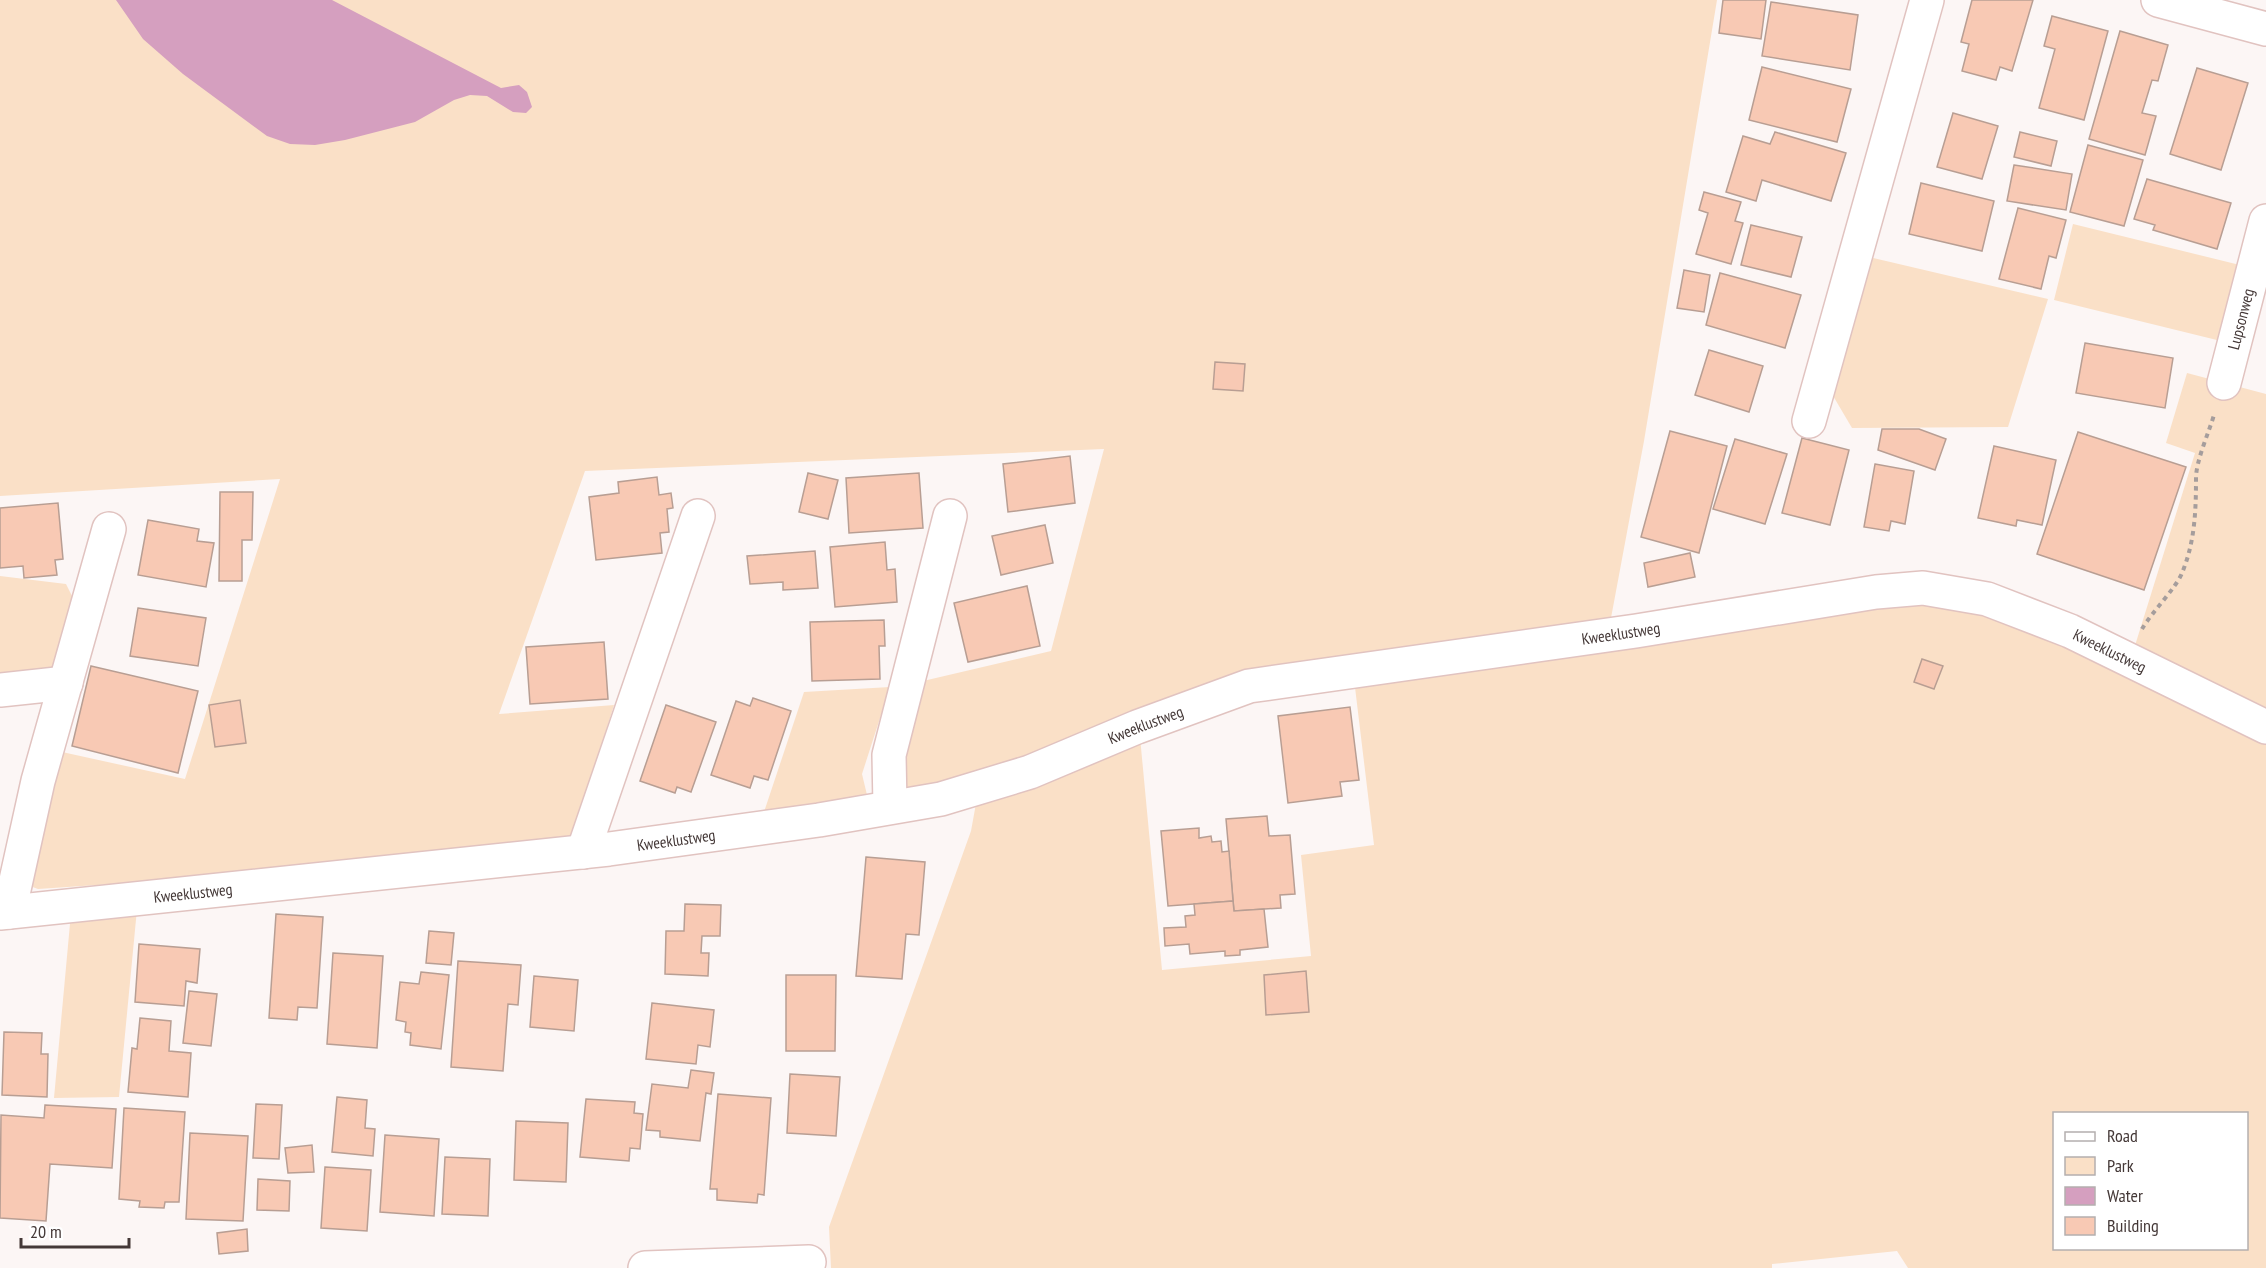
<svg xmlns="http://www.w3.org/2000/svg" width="2266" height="1268" font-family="'PT Sans Narrow',sans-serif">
  <rect width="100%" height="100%" fill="#fcf6f5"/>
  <g fill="#fae0c7" fill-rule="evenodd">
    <path d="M0,0H1717L1644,441L1611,618L1258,673L1028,759L894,795L906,685L1051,651L1104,449L585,471L499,714L614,705L571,843L275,873L38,889L30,886L53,750L185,779L280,479L0,496Z"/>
    <path d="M2073,224L2244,266L2225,342L2054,300Z"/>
    <path d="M1869,257L2048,299L2008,427L1852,428L1829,389Z"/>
    <path d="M2187,373L2266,394V716L2133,652L2195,453L2166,443Z"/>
    <path d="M0,576L66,584L77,606L56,674L0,682Z"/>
    <path d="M1910,600L1981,613L2071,648L2266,742V1268H1908L1897,1251L1772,1264V1268H831L829,1227L971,831L977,798L1140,737L1162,970L1311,956L1301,855L1374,845L1354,679ZM2054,1114H2246V1248H2054Z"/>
    <path d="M890,687L862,774L867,795L762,818L804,692Z"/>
    <path d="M137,909L119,1097L54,1098L71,913Z"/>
  </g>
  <path fill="#d59fbf" d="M116,0H332L501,88L519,85L527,92L532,107L526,113L513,112L487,96L470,95L454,100L415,122L345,140L315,145L290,144L267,136L183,74L143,39Z"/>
  <g fill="#f8c9b4" stroke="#b89e93" stroke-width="1.5">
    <path d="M1723,0H1766L1761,39L1719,33Z"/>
    <path d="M1972,0H2033L2012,71L2000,67L1996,80L1962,71L1969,44L1961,42Z"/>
    <path d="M1771,2L1858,15L1850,70L1762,56Z"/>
    <path d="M2052,16L2108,31L2084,120L2039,108L2055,49L2044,46Z"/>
    <path d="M2120,31L2168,45L2158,81L2152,80L2142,113L2156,116L2145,155L2089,139Z"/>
    <path d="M1762,67L1851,89L1837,142L1749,120Z"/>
    <path d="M2197,68L2248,83L2221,170L2170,154Z"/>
    <path d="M1953,113L1998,126L1982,179L1937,167Z"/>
    <path d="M1775,132L1846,153L1831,201L1762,180L1756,201L1726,192L1743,136L1770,144Z"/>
    <path d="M2020,132L2057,141L2051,166L2014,157Z"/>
    <path d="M2088,145L2143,160L2124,226L2070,212Z"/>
    <path d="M2014,165L2072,174L2066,210L2007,201Z"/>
    <path d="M2147,179L2231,203L2217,249L2153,230L2155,225L2134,219Z"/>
    <path d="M1921,183L1994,201L1982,251L1909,234Z"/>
    <path d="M1704,192L1741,202L1735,221L1743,223L1731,264L1696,254L1708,213L1699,210Z"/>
    <path d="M2018,208L2066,220L2056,258L2049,256L2041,289L1999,279Z"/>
    <path d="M1751,225L1802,237L1791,277L1741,265Z"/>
    <path d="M1684,270L1710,275L1704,312L1677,308Z"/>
    <path d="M1720,273L1801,295L1785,348L1706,325Z"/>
    <path d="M2085,343L2173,358L2165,408L2076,393Z"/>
    <path d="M1709,350L1763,366L1749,412L1695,395Z"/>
    <path d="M1215,362L1245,364L1243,391L1213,389Z"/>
    <path d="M1882,429H1919L1946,439L1935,470L1878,450Z"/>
    <path d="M1670,431L1727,446L1699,553L1641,537Z"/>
    <path d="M2078,432L2186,467L2144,590L2037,554Z"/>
    <path d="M1802,438L1849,450L1830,525L1782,513Z"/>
    <path d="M1735,439L1787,454L1765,524L1713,509Z"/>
    <path d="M1994,446L2056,460L2042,525L2017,520L2016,526L1978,518Z"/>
    <path d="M1070,456L1075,503L1008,512L1003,464Z"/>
    <path d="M1875,464L1914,471L1905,524L1891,521L1889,531L1864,527Z"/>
    <path d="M808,473L838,480L828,519L799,512Z"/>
    <path d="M919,473L923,528L849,533L846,478Z"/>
    <path d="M657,477L659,495L671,493L673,508L667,509L669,532L660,533L662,553L596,560L589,497L619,493L618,482Z"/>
    <path d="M220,492H253L252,540H242V581H219Z"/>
    <path d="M58,503L63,559L55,560L57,575L24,578L23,566L0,568V508Z"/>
    <path d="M148,520L199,529L197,541L214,543L206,587L138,575Z"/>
    <path d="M1045,525L1053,563L1001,575L992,536Z"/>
    <path d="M885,542L887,570L895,569L897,602L835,607L830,547Z"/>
    <path d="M815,551L818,588L783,590V582L750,584L747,556Z"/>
    <path d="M1690,553L1695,577L1648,587L1644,563Z"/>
    <path d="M1027,586L1040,646L968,662L954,603Z"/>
    <path d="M138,608L206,618L198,666L130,656Z"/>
    <path d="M884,620L885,646H879L880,679L812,681L810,622Z"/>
    <path d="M604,642L608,699L530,704L526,647Z"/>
    <path d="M1922,659L1943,666L1934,689L1914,682Z"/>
    <path d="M91,666L198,691L178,773L72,746Z"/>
    <path d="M753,698L791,711L768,780L754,776L750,788L711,775L736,701L750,706Z"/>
    <path d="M240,700L246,743L215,747L209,705Z"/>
    <path d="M666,705L716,722L691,792L677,787L675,793L640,781Z"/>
    <path d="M1350,707L1359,780L1340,782L1342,796L1288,803L1278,716Z"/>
    <path d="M1267,816L1269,836L1290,835L1295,894L1280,895L1281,908L1234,911L1226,819Z"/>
    <path d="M1199,828V838L1211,836L1212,842L1221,841L1222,852L1229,851L1233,901L1168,906L1161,831Z"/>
    <path d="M866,857L925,862L919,935L906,934L902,979L856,976Z"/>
    <path d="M1233,901L1234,911L1264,909L1268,947L1240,950V955L1225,956V951L1190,954L1189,944L1165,946L1164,928L1186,927L1185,916L1195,915L1194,904Z"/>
    <path d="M685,904L721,905L720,936H702L701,953H709L708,976L665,974L666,931H684Z"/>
    <path d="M276,914L323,917L317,1008L298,1007L297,1020L269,1018Z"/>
    <path d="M429,931L454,933L451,965L426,963Z"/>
    <path d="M139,944L200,949L197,983L186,981L184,1006L135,1002Z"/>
    <path d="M333,953L383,956L377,1048L327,1044Z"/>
    <path d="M458,961L521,965L518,1005L508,1004L503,1071L451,1067Z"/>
    <path d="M1306,971L1309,1012L1266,1015L1264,975Z"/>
    <path d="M421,972L449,975L441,1049L410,1045L411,1033L405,1032L406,1022L396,1020L400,982L419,984Z"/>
    <path d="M786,975H836L835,1051H786Z"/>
    <path d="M534,976L578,980L574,1031L530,1027Z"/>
    <path d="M189,991L217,994L211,1046L183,1043Z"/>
    <path d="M652,1003L714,1010L710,1047L698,1045L696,1064L646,1059Z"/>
    <path d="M140,1018L171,1021L169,1051L191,1053L188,1097L128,1092L132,1048L137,1049Z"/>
    <path d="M4,1032L42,1033L41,1054H48L47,1097L2,1095Z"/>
    <path d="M691,1070L714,1073L711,1094L706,1093L700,1141L660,1137V1131L646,1130L652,1084L688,1088Z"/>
    <path d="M790,1074L840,1077L836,1136L787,1133Z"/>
    <path d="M718,1094L771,1098L764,1195L758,1194L757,1203L717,1200V1189H710Z"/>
    <path d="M337,1097L367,1100L365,1128L375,1129L373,1156L332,1152Z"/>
    <path d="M586,1099L635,1102L634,1113L643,1114L640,1149L630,1148L629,1161L580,1157Z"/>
    <path d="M256,1104L282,1105L279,1159L253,1158Z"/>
    <path d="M45,1105L116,1109L112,1168L50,1164L46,1221L0,1218L1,1115L44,1118Z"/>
    <path d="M124,1108L185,1112L179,1202H165L164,1208L139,1207L140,1201L119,1199Z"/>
    <path d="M516,1121L568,1123L566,1182L514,1180Z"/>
    <path d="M190,1133L248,1136L243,1221L186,1219Z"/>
    <path d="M385,1135L439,1139L434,1216L380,1212Z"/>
    <path d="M312,1145L314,1172L288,1173L285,1148Z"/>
    <path d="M445,1157L490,1159L488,1216L442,1214Z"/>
    <path d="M325,1167L371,1170L367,1231L321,1228Z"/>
    <path d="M258,1179L290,1181L289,1211L257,1210Z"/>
    <path d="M247,1229L248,1251L219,1254L217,1233Z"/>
  </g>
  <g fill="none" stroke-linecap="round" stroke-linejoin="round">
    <defs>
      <g id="minor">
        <path d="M2158,0L2266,29"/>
        <path id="s1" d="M2224,383L2266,221"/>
        <path d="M1809,421L1927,0"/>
        <path d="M0,690L66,683"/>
        <path d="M890,806L889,755L950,516"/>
        <path d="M583,852L698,516"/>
        <path d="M9,912L38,781L109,529"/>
        <path id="s2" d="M0,913L609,849L819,820L941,799L1030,772L1137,727L1249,686L1636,631L1876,592L1923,588L1987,599L2070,631L2266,727"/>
        <path d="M645,1268L809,1262"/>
      </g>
    </defs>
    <use href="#minor" stroke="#e1c3c0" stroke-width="36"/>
    <path stroke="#a59d9c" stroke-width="4" stroke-dasharray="4.5 4.5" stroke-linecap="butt" d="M2142,629C2152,612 2176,588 2182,573C2195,542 2196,510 2196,478C2196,461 2209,432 2214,415"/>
    <use href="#minor" stroke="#fff" stroke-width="33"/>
  </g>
  <g text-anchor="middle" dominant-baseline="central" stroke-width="4.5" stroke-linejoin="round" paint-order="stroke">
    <g font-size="16" fill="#443837" stroke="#fff">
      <text stroke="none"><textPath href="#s1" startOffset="66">Lupsonweg</textPath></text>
      <text stroke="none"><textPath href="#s2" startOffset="1652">Kweeklustweg</textPath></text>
      <text stroke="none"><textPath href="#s2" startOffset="2156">Kweeklustweg</textPath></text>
      <text stroke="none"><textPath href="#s2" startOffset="1166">Kweeklustweg</textPath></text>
      <text stroke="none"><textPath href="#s2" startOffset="680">Kweeklustweg</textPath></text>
      <text stroke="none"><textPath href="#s2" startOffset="194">Kweeklustweg</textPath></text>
    </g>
  </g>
  <rect x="2053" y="1112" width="195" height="138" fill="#ffffff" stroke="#b4afaf" stroke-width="1.5"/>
  <rect x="2065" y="1132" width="30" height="9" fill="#ffffff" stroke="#b4afaf" stroke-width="1.5"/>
  <text x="2107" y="1142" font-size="18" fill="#443837">Road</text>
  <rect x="2065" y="1157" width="30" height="18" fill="#fae0c7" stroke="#b4afaf" stroke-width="1.5"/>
  <text x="2107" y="1172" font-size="18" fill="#443837">Park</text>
  <rect x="2065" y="1187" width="30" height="18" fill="#d59fbf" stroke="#b4afaf" stroke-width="1.5"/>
  <text x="2107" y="1202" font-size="18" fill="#443837">Water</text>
  <rect x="2065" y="1217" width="30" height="18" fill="#f8c9b4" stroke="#b4afaf" stroke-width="1.5"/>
  <text x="2107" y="1232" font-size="18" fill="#443837">Building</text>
  <path d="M21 1238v9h108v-9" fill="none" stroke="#443837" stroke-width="3"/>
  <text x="30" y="1238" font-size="18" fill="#443837" stroke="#ffffff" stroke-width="4.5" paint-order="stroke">20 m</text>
</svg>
